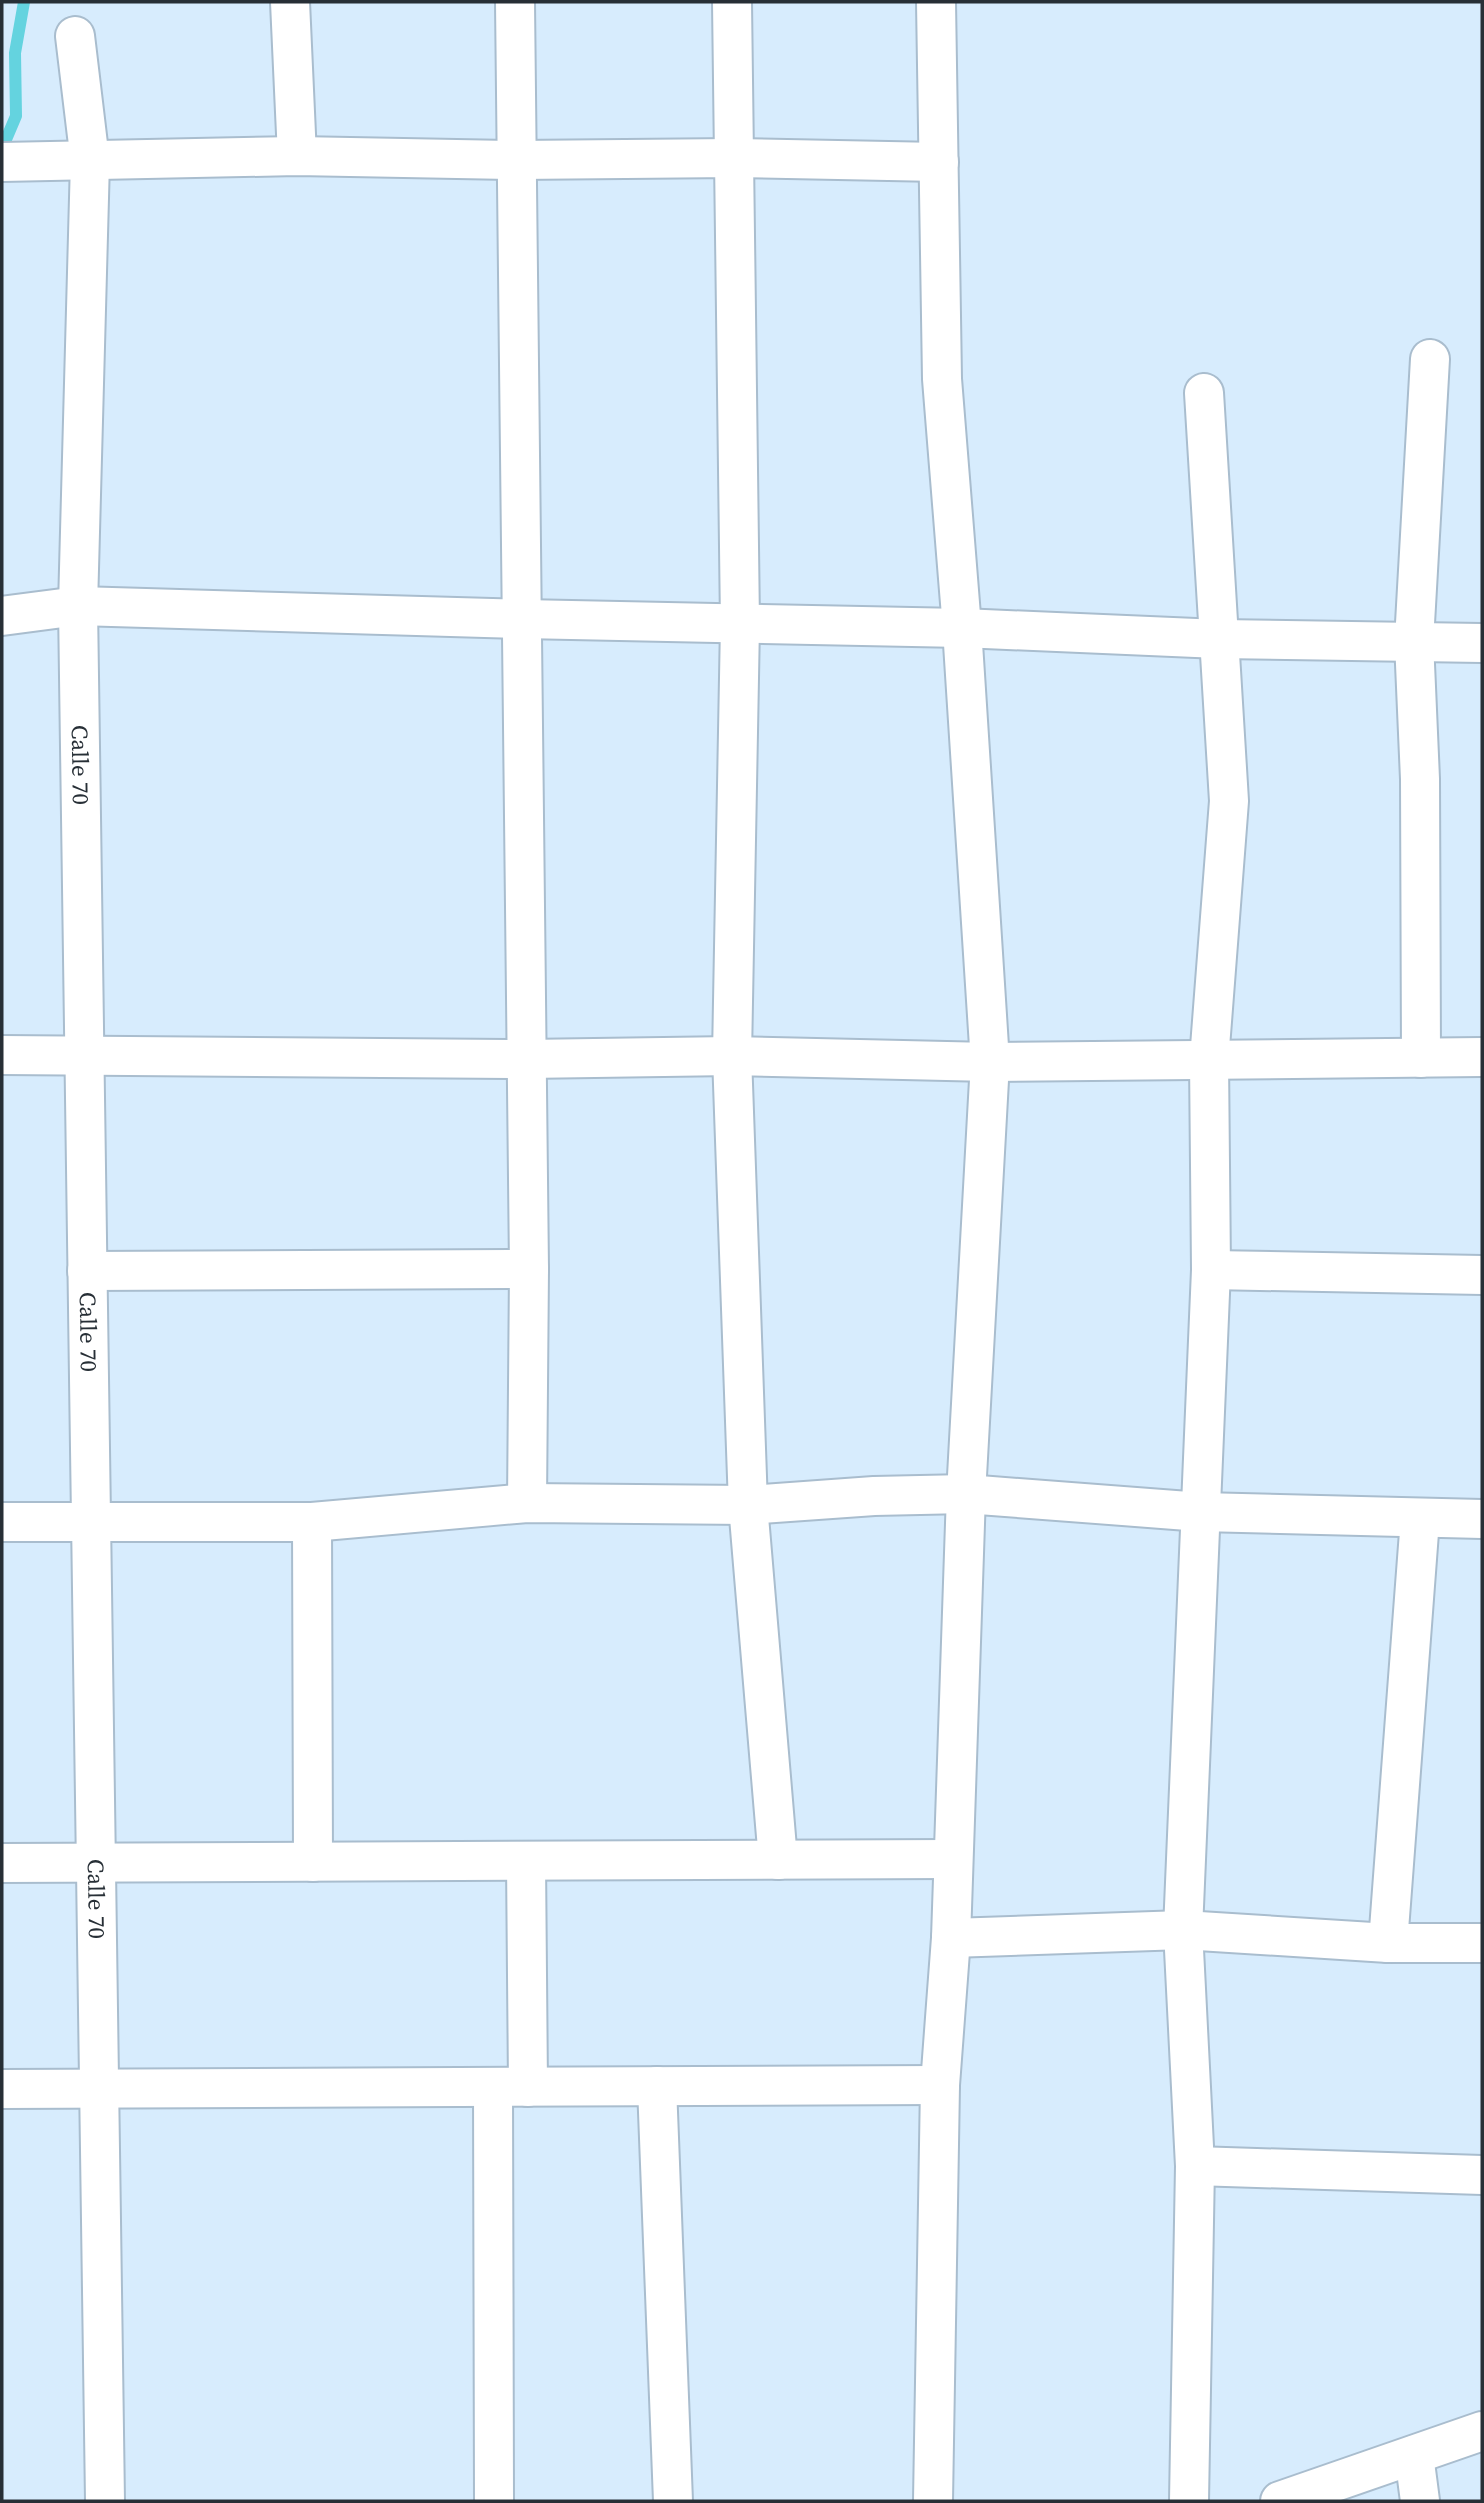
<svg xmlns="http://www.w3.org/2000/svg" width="1484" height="2503" font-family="'Source Serif 4',serif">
  <rect width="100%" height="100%" fill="#d7ecfd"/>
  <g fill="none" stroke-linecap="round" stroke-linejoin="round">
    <path stroke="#64d3df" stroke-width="12" d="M2,149L16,116L15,53L24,2"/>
    <defs>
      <g id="minor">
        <path d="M290,2L297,156"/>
        <path d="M515,2L529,1269L527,1503"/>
        <path d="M732,2L740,624L732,1056L748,1505L778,1860"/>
        <path id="s1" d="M75,36L90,161L78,606L105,2501"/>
        <path d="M2,162L297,156L516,160L734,158L939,162"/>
        <path d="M2,616L78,606L523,619L962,628L1219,639L1482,643"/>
        <path d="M2,1055L526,1059L732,1056L990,1062L1482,1057"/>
        <path d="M1421,1058L1420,779L1414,641L1430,359"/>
        <path d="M1211,1270L1482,1275"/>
        <path d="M87,1271L529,1269"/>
        <path d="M2,1522H312L527,1503L748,1505L874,1496L966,1494L1201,1512L1482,1519"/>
        <path d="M312,1522L313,1862"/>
        <path d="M526,1861L528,2087"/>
        <path d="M2,1863L952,1859"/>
        <path d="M951,1938L1183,1930L1388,1943H1482"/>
        <path d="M1388,1943L1420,1519"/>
        <path d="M657,2086L673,2501"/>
        <path d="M493,2087L494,2501"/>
        <path d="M2,2089L940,2085"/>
        <path d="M1195,2166L1482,2175"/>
        <path d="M1414,2455L1420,2501"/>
        <path d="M933,2501L940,2085L951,1938L966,1494L990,1062L962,628L942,379L936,2"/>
        <path d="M1189,2501L1195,2166L1183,1930L1211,1270L1209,1060L1229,801L1204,393"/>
        <path d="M1280,2501L1482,2431"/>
      </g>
    </defs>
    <use href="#minor" stroke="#a9bdce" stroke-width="42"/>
    <use href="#minor" stroke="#fff" stroke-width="38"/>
  </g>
  <g text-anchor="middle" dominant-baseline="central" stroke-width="6" stroke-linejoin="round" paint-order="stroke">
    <g font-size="23" fill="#272f36" stroke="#d7ecfd">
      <text stroke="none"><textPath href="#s1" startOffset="730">Calle 70</textPath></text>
      <text stroke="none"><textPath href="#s1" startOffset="1297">Calle 70</textPath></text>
      <text stroke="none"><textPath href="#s1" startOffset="1864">Calle 70</textPath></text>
    </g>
  </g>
  <rect width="1484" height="2503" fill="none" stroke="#272f36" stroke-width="7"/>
</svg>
